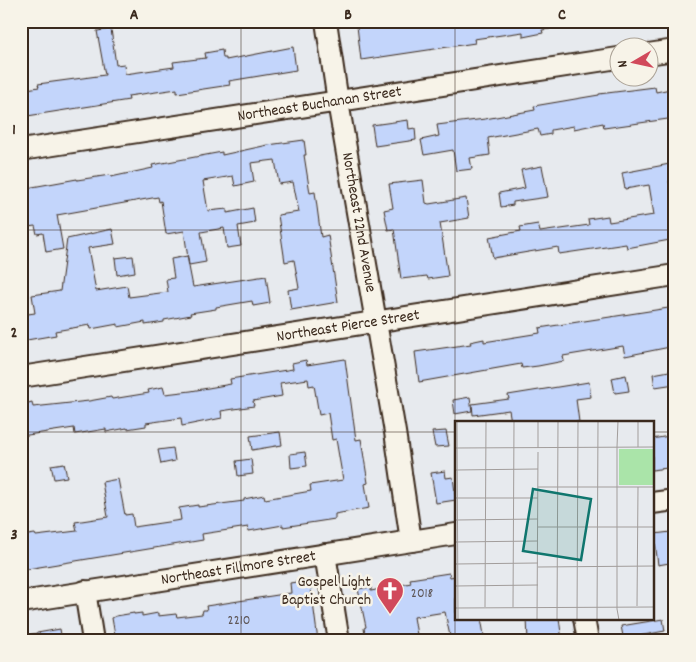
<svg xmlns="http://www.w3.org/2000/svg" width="696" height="662" font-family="Dekko,sans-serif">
  <rect width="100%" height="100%" fill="#e7eaee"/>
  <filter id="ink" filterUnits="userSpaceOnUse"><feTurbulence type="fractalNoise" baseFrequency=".02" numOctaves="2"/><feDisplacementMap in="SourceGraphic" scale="10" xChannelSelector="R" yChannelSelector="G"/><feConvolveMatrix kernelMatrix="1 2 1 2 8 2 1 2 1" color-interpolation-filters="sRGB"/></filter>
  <g filter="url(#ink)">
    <g fill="#c3d5fb" stroke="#3b2a1e">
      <path d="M389,21H412L413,26L447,21H550V29L542,30L543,33L523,37V32L474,39L475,43L361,60L357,26Z"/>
      <path d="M111,29L116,65L124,64L125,74L174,67L173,62L206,58L205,53L222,50L223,58H226V60L293,47L296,70L229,81L230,85L177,93V89L128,96L129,100L21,117V90L39,87L38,84L105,75L97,31Z"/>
      <path d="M655,87L656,92L675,88V118L604,128L603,123L574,129V126L551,130V134L540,136L538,129L488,138L490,155L470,158L472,169L456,171L453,150L424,155L421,140L439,136L437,125L485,119L535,110L534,106L599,95V94Z"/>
      <path d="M408,120L409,129L415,128L416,140L375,146L372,125Z"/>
      <path d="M304,140L306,155H304L310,193L315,192L321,237L328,235L338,302L291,310L288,290L299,288L294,260L285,262L278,215L299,212L293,182L279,184L275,160L251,163L254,182L235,186L233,176L203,181L208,211L227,209V213L253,208L255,223L238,226L241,246L227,248L224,228L201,232L206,262L189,265L184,231L166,234L161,201L159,202L158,197L57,215L63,249L46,252L43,233L37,234L35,226L28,227L21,189L77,179V180L110,175L111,177L153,168L152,165L222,152V155L268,145Z"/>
      <path d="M675,163V180L669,181L675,216V239L627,248L626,244L559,254L558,247L493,258L489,237L521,231L520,227L538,224L540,232L589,225L588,219L608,216L609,222L654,215L649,185L625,189L622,173Z"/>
      <path d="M542,166L548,197L513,202V205L501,207L499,193L525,188L521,170Z"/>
      <path d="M423,180L426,203L429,204L466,198L469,218L440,223L448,276L428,279L427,276L401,279L394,229L388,230L384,210L393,208L389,184Z"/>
      <path d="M112,229L115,244L88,248L96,291L127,286L129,297L168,292L166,279L174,278L171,259L187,256L193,287L266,276L270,303L253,306L252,301L216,307V309L190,313L191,315L164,320V322L145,325V322L118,327V324L91,329L90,325L55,331L56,335L21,341V315L35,313L32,295L60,291L67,239Z"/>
      <path d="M133,256L135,272L117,275L115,258Z"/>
      <path d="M675,307V346L625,356L623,346L563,356L564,361L538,366L522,368L521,364L419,382L415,352L471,344L470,342L484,339V342L540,333L539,328Z"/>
      <path d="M345,359L356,440L361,439L368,483L365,484L369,508L335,514V519L283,527V525L249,531L248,527L202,534L203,540L21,570V536L35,534L36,536L77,531L75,522L108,517L102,482L118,479L125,515L132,514L134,527L181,520L179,508L198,505V507L244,501V499L264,495L265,499L311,491L310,485L343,480L336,439L332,440L328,413L319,415L314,385L309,386L308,379L280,383L282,396L253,401L254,406L221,411L222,418L182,426L181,418L146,423V426L127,429V428L106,432V429L75,434L74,428L21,436V405L32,402L33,407L89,401L111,397L112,399L149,393L148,390L163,387L165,394L191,391L231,384L230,379L293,369L292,363L306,360L307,365Z"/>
      <path d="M675,370V384L655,387L653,374Z"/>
      <path d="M626,375L629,391L615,393L612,378Z"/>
      <path d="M589,382L591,397L576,399L579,422H511L509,410L473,415L472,404L509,399L508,395Z"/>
      <path d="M470,397L472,411L455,414L453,400Z"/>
      <path d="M446,431L449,446L435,447L432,432Z"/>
      <path d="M280,432L282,445L252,450L250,436Z"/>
      <path d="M675,435V467L652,470V439Z"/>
      <path d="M173,448L175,461L161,464L158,450Z"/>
      <path d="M305,452L307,466L291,468L290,454Z"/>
      <path d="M251,459L253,474L238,476L236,461Z"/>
      <path d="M64,463L67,477L54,479L51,465Z"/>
      <path d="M445,471L446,478L453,477L456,500L436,503L431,473Z"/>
      <path d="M671,532L675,550V562L658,565L654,534Z"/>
      <path d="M449,573L450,577L456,576V618H481L485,641H451L445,612L414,617L418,641H366L364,628L366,627L358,589L371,587V591L411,583L410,579Z"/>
      <path d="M310,580L318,641H264V637L242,641H116L112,618L116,616L134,613V614L142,613V616L158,613V616L176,614L177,617L202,614L203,610H207L206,606L291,593L290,583Z"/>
      <path d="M527,618H559L562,641H528Z"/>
      <path d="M663,619L665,631L638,636V639L624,641L621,626Z"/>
      <path d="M60,629L62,641H27L26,635Z"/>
    </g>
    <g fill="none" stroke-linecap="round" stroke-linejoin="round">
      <defs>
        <g id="minor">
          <path id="s1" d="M326,21L338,102L395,432L411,541"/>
          <path d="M648,54L675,50"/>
          <path id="s2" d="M21,150L618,58"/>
          <path id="s3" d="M21,377L675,275"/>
          <path d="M652,503L675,500"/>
          <path d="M325,554L339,641"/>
          <path d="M85,591L93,641"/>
          <path id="s4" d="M21,602L456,534"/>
          <path d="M584,618L588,641"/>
        </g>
      </defs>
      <use href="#minor" stroke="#3b2a1e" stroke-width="24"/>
      <use href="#minor" stroke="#f7f3e8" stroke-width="20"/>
    </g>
  </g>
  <path fill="none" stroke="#3b2a1e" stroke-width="1" stroke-opacity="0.55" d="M241,21V641M455,21V641M21,230H675M21,432H456M652,432H675"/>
  <defs>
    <symbol id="church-pin" viewBox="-11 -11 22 30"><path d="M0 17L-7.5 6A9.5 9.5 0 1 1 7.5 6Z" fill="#d1495b" stroke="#f7f3e8"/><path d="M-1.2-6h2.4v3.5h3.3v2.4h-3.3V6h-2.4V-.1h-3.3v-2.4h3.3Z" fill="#fff"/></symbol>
  </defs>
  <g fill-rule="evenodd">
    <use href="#church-pin" x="374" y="575" width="32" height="43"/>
  </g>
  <g text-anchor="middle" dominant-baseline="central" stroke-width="5" stroke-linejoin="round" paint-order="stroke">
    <g font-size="14" fill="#5d5555">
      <text x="422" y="594">2018</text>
      <text x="239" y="621">2210</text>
    </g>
    <g font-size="16" fill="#3b2a1e" stroke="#f7f3e8">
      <text stroke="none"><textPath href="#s2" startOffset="302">Northeast Buchanan Street</textPath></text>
      <text stroke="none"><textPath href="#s1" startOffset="204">Northeast 22nd Avenue</textPath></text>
      <text stroke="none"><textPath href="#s3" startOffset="331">Northeast Pierce Street</textPath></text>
      <text stroke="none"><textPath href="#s4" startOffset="220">Northeast Fillmore Street</textPath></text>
    </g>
    <g font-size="16" fill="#3b2a1e" stroke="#f7f3e8" text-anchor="end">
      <text x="371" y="582">Gospel Light<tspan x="371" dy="18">Baptist Church</tspan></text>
    </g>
  </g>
  <g transform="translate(455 421)">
    <rect width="199" height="199" fill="#e7eaee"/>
    <path d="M164,28H199V64H164Z" fill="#aae4a9"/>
    <path fill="none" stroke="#a29d9b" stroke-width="1" d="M2,0L3,199M83,0V27M183,0V26M162,26L163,0M162,26V188L164,199M0,27L199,26M1,49L83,48M83,66H199M1,77H83M1,99L83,98M83,106H199M0,121L83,120M0,143L83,142M83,146L199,145M0,165L83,164M182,185L183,66M30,186L31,0M58,186L59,0M0,187L199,186M82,199L83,31M102,199L103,0M122,199L123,0M142,199L143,0"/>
    <path fill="#0f766e" fill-opacity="0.15" stroke="#0f766e" stroke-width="2.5" d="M78,68L136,78L126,139L68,130Z"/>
    <rect width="199" height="199" fill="none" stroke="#3b2a1e" stroke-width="2.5"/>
  </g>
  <rect width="696" height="662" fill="none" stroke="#f7f3e8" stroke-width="55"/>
  <g transform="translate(634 62) rotate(261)"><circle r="24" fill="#f7f3e8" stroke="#aca397"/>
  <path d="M0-4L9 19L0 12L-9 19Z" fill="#d1495b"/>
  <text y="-8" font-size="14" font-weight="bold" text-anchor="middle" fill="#3b2a1e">N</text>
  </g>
  <rect x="28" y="28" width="640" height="606" fill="none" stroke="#3b2a1e" stroke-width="2"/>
  <g font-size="16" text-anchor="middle" font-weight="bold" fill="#3b2a1e">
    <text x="134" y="19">A</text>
    <text x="348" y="19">B</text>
    <text x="562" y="19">C</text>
    <text x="14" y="134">1</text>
    <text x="14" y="337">2</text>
    <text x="14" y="539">3</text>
  </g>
</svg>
